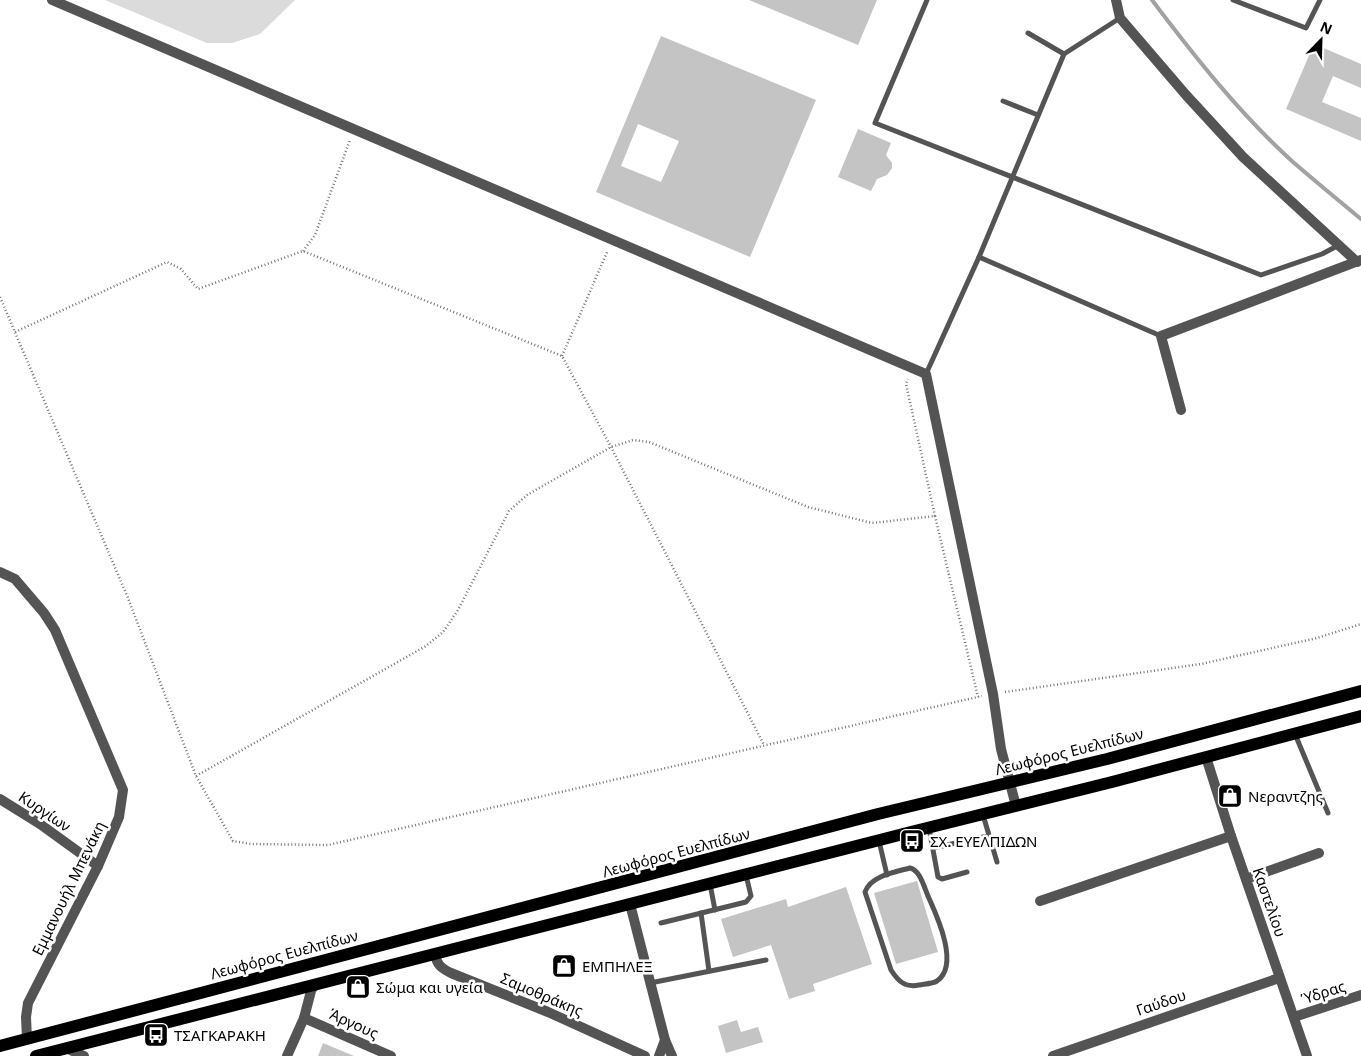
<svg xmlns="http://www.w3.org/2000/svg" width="1361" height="1056" font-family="'Noto Sans',sans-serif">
  <rect width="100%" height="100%" fill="#fff"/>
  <path fill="#dbdbdb" d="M105,0H295L260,34L232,43H207Z"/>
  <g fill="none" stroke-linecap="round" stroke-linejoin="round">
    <path stroke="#a2a2a2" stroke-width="4" d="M1152,0C1195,57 1240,114 1293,162C1315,181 1338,200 1361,219"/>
  </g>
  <g fill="#c4c4c4" fill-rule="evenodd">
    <path d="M749,0H877L858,45Z"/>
    <path d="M661,36L816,100L750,257L596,192ZM638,124L679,141L661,182L621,166Z"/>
    <path d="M1314,44L1361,64V88L1333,76L1322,102L1361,118V141L1286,109Z"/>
    <path d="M858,129L891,143L886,155L892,163V168L887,175L877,179L871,191L838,177Z"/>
    <path d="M917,881L938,952L896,964L874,893Z"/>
    <path d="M846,887L872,964L813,984L815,991L789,999L771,945L733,957L721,919L786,899L788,907Z"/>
    <path d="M737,1020L741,1032L758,1027L763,1042L726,1053L718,1026Z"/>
    <path d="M323,1043L354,1056H318Z"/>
  </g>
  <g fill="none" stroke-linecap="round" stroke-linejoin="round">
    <g stroke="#767676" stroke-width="2.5" stroke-dasharray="1 2.5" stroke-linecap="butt">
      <path d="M303,251L315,235L350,140"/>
      <path d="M0,297L128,598L196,776L233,841L251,844L328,845L982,696"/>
      <path d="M15,332L167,262L181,269L198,289L303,251L562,356L611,447L764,745"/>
      <path d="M562,356L608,250"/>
      <path d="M935,516L978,697"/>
      <path d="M1005,692L1201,664L1317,638L1361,624"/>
      <path d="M196,776L426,646L443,632L458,610L509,511L527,495L611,447L633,440L649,442L808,507L872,523L935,516L906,384L908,379"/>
    </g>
    <g stroke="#545454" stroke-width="5">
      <path d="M927,0L875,123L1261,275L1322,254L1339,245"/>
      <path d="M1233,0L1306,28L1320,0"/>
      <path d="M1028,33L1064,54"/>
      <path d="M1003,101L1038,115"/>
      <path d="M979,257L1161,336"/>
      <path d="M926,374L979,257L1064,54L1120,18"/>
      <path d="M1295,734L1328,813"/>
      <path d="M983,815L997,862"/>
      <path d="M929,828L938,877L942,879L967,872"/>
      <path d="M879,841L887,875"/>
      <path d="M933,848L988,836"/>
      <path d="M910,868C920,870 924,887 928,896C937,916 960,965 937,981C932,984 924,984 919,985C905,988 898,981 891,970L865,892C870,876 895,872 910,868Z"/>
      <path d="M710,884L715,910"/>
      <path d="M701,913L709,971"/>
      <path d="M661,923L746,902L751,896L746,875"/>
      <path d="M650,983L766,960"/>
    </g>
    <g stroke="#545454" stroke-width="10">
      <path d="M52,0L926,374L993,694L1001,749L1016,806"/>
      <path d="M1116,0L1120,18L1186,95L1243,157L1357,262"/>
      <path d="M1181,410L1161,336L1361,260"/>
      <path d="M0,572L15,579L44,613L55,630L123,790L119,817L98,866L28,1003L26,1017L27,1039"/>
      <path d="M1206,757L1231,836L1307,1056"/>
      <path d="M0,799L40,824L98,866"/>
      <path d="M1246,879L1319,853"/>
      <path d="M1040,901L1231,836"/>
      <path d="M435,954C437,965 441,968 451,973L548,1012L645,1056"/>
      <path d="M1294,1017L1361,995"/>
      <path d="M304,1018L391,1056"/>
      <path d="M665,1040L672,1056"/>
      <path d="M66,1048L84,1056"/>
      <path d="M287,1056L304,1018L311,991L314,985"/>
      <path d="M1053,1056L1279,978"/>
    </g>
    <path stroke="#545454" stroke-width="10" d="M630,904L665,1040L659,1056"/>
    <g stroke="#000" stroke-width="12">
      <path d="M0,1046L878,814L1107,759L1361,691"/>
      <path d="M36,1056L911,832L1112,782L1361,716"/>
    </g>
  </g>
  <defs>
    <symbol id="shop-square" viewBox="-11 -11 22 22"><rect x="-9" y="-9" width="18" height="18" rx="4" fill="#000" stroke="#fff"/><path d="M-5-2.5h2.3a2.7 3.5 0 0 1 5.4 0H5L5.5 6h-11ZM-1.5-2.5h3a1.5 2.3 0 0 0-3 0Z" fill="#fff"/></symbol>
    <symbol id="bus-square" viewBox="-11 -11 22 22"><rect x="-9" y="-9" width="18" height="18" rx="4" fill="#000" stroke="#fff"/><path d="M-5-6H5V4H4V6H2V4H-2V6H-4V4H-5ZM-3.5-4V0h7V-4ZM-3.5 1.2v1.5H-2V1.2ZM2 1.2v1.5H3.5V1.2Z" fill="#fff"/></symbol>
  </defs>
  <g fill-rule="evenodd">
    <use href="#shop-square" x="1216" y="782" width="28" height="28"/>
    <use href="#bus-square" x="898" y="827" width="28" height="28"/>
    <use href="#shop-square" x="550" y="952" width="28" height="28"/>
    <use href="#shop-square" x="344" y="973" width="28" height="28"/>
    <use href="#bus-square" x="142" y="1021" width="28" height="28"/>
  </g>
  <g text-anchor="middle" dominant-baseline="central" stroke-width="5" stroke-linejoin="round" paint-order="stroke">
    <g font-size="15" fill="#000" stroke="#fff">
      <text transform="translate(1069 751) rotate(-14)">Λεωφόρος Ευελπίδων</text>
      <text transform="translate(45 811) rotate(34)">Κυργίων</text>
      <text transform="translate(676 852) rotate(-15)">Λεωφόρος Ευελπίδων</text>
      <text transform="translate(68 888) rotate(-64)">Εμμανουήλ Μπενάκη</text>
      <text transform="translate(1270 902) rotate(71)">Καστελίου</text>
      <text transform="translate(284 954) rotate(-15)">Λεωφόρος Ευελπίδων</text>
      <text transform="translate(1323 992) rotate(-18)">Ύδρας</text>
      <text transform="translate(542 994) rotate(23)">Σαμοθράκης</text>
      <text transform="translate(1161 1002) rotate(-19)">Γαύδου</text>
      <text transform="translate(354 1023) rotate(24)">Άργους</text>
    </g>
    <g font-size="15" fill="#000" stroke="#fff" text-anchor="start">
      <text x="1248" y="796">Νεραντζης</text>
      <text x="930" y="841">ΣΧ. ΕΥΕΛΠΙΔΩΝ</text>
      <text x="582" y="966">ΕΜΠΗΛΕΞ</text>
      <text x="376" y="987">Σώμα και υγεία</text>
      <text x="174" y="1035">ΤΣΑΓΚΑΡΑΚΗ</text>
    </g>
  </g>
  <g transform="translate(1321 40) rotate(23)" stroke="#ffffff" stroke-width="4" paint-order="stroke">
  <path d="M0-4L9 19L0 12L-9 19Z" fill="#000000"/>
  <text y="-8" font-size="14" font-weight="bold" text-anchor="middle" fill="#000000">N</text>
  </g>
</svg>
